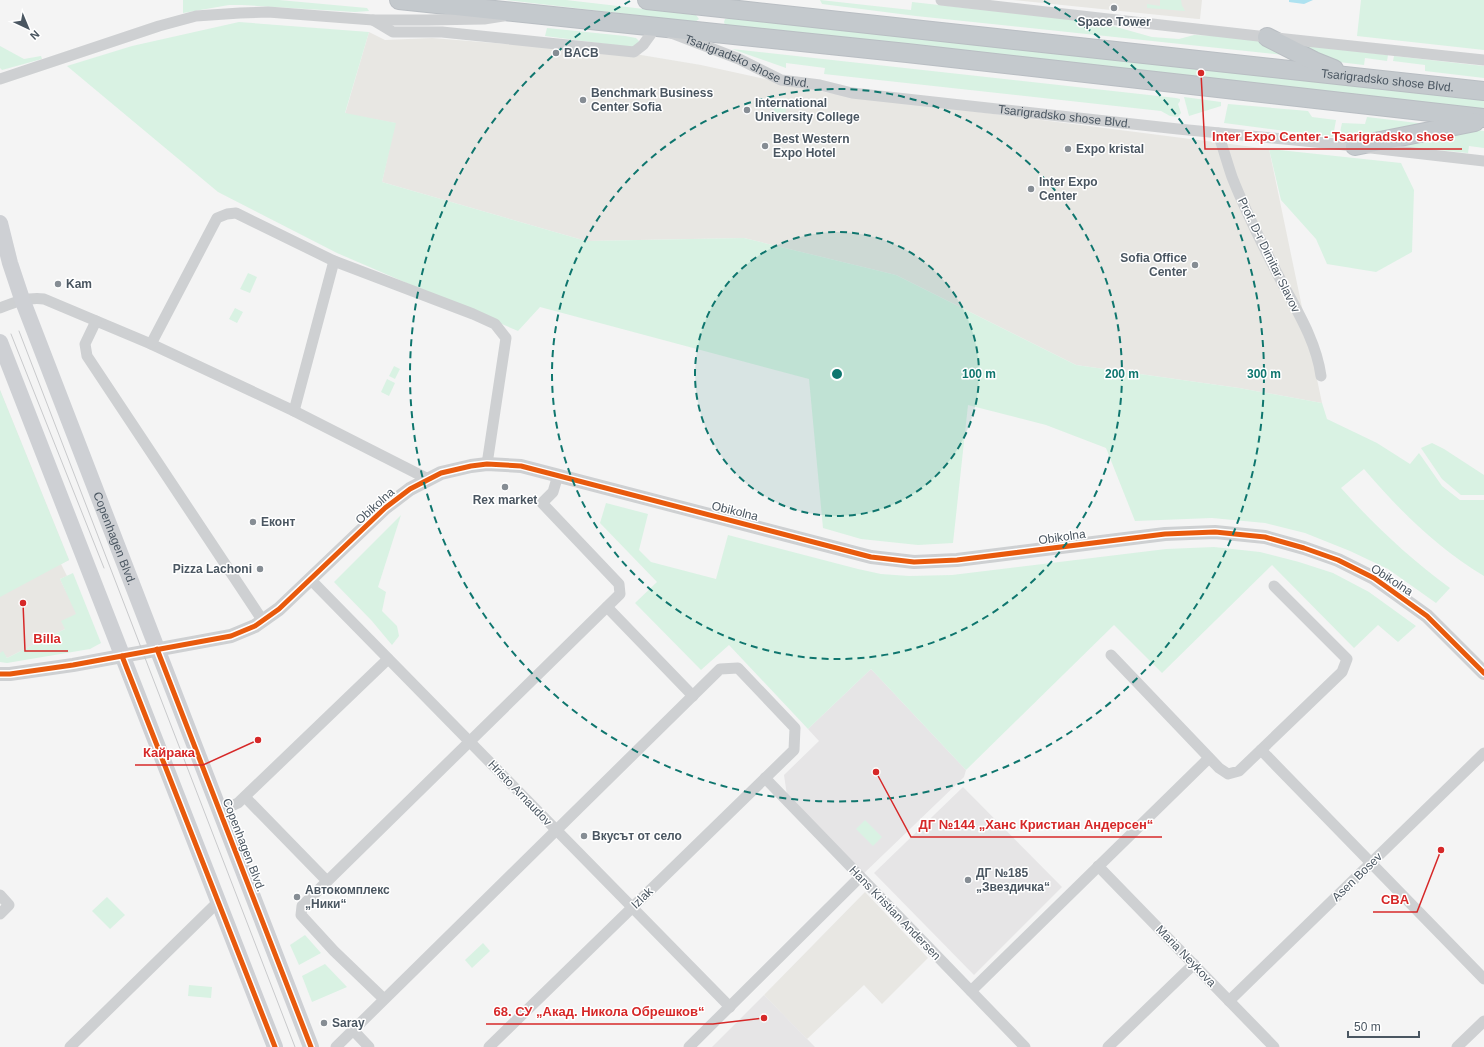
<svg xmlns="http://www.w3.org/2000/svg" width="1484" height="1047" font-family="Helvetica,sans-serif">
  <rect width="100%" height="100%" fill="#f4f4f4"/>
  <g fill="#e8e7e3">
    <path d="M1013,0H1202L1200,19H1198Z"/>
    <path d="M369,32L385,40L432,38L635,54L701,65L829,93L1269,149L1322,403L1239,388L1076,365L896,275L744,238L586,241L382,182L395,123L345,114Z"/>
    <path d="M0,390L69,560L61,564L67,576L60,579L77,614L65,629L7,658L3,652L0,653Z"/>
    <path d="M865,892L928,958L882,1004L864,985L807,1039L764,995Z"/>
  </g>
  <g fill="#e6e5e6">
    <path d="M871,669L966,770L964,777L860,877L788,802L784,775L819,741L808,729Z"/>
    <path d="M963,787L1062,887L974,975L874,873Z"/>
    <path d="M764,995L815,1047H712Z"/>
  </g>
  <g fill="#d9f2e3">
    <path d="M183,0H279L367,8L369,11L355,12L242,5H229L183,13Z"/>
    <path d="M506,0H566L696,15L699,19L695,22Z"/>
    <path d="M820,0L911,10L912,2L1102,23L1152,37L1179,39L1194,35L1222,36L1256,40L1274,47L1284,55L916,16L822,4Z"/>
    <path d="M1160,0H1181L1182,6L1183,7L1185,11L1147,8V4L1160,6Z"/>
    <path d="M1361,0H1484V50L1357,36Z"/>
    <path d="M729,18L1484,100V109L728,26L725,25L724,22L725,19Z"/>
    <path d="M239,22L369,32L345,113L396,123L382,182L586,241L744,238L896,275L1076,365L1239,388L1322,403L1327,419L1377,443L1410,464L1419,453L1442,486L1460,500H1484V576C1437,548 1399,510 1364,469L1341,488C1374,525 1409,558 1450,588L1436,603L1388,569L1350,551L1305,533L1265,523L1212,518L1135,521L1106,448L1046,425L968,405L953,543L918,545L861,539L823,528L809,379L540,307L518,331L337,253L218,192L67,66L132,46Z"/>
    <path d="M547,28L625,36L636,38L640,42L634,47H629L545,36Z"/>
    <path d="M1298,45L1388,55L1387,61L1365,58L1364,65L1330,61Z"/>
    <path d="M0,46L24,59L41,56L42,59L2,70L0,68Z"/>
    <path d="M732,49L1176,98L1180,99V101L1178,104L1181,113L1178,117L1170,116L1161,111L824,74L825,68L786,63V68Z"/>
    <path d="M1394,56L1484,66V78L1425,71V65L1393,61Z"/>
    <path d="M1184,97L1221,102V106L1189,116Z"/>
    <path d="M1228,104L1308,111L1312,117L1336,120L1333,137L1224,123Z"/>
    <circle cx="780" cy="110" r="6"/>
    <path d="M1367,117L1426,124L1357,138L1344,140L1339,137L1342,123L1365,124Z"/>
    <path d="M1474,130L1484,131V148L1469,146L1468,153L1389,145Z"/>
    <path d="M1269,149L1401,163L1414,190L1412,252L1376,272L1327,264L1316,239L1281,200Z"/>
    <path d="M248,273L257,277L250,293L240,289Z"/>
    <path d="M235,308L243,312L237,323L229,319Z"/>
    <path d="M394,366L400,369L395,379L389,376Z"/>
    <path d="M387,379L395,383L389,396L381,392Z"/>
    <path d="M0,390L69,560L0,597Z"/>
    <path d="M1432,443L1444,449L1484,475V495H1461L1442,479L1421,448Z"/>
    <path d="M606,503L648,514L639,550L651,562L716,579L728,535L858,569L881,574L909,576L952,575L1166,549L1214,547L1260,552L1299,562L1333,573L1369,592L1416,626L1398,642L1378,625L1354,648L1272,565L1162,673L1114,625L966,770L871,669L808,729L729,645L701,670L635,603L657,582L600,523Z"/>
    <path d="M401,515L378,587L386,592L382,611L397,626L399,636L392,645L372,621L334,582Z"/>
    <path d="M73,573L101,643L90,649L7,663L0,662V653L3,651L7,658L65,629L61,621L76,614L60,579Z"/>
    <path d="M865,820L882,837L873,846L856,829Z"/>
    <path d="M107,897L125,915L110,929L92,911Z"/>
    <path d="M305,935L321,953L299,965L290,945Z"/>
    <path d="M483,943L490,951L472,968L465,960Z"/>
    <path d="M325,964L347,987L312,1002L302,976Z"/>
    <path d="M189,985L212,987L211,998L188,996Z"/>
  </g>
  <path fill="#aee2f0" d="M1289,0H1313L1304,4L1289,2Z"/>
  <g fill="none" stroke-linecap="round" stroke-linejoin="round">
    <defs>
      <g id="trunk">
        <path d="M399,0L907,53L1484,118"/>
        <path id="s3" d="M647,0L1484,91"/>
        <path d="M1267,37L1314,61L1334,69"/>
        <path d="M1355,146L1475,122"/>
      </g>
    </defs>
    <use href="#trunk" stroke="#b9bec3" stroke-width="20"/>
    <g stroke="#ced0d2" stroke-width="11">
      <path d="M941,0L1267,37L1484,60"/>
      <path id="s1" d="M373,20L393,32H442L634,52L643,45L656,27L739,59L781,80L820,85L852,93L1178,129L1336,144L1484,161"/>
      <path d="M0,79L159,26L196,16L240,13L268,12L373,20H427L484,19L503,16"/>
      <path d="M1218,133C1223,148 1227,162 1232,177C1245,210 1261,242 1277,273C1294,306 1316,339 1321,376"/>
      <path d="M0,308C15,302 28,297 44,299L151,344L294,411L428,479"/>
      <path d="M96,321L85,344L87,356L263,621"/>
      <path d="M151,344L217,218L227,214L236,213L334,261L473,314L495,324L506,338L487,464"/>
      <path d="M294,411L334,261"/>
      <path d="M311,580L730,1007"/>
      <path d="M607,607L693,696"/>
      <path d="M1111,655L1219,768L1228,774L1239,771L1342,672L1347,659L1274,586"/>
      <path d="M1261,750L1484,979"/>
      <path d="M765,778L1025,1047"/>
      <path d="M245,797L327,881"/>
      <path d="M220,811L238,803L388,659"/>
      <path d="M1098,866L1274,1047"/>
      <path d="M0,895L9,905L0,914"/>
      <path d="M971,991L1209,758"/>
      <path d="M384,999L334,951L301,915L302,906L620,594L619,584L542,503L553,492L558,475"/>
      <path d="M1229,1001L1484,753"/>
      <path d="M353,1030L369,1047"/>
      <path d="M70,1047L218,902"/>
      <path d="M336,1047L720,669L738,668L795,728L794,750L489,1047"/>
      <path d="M689,1047L860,877"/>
      <path d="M1108,1047L1194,964"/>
      <path d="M1457,1047L1484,1021"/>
    </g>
    <path stroke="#ced0d2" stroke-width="14" d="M0,674H10L73,665L231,636L255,626L279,609L385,508L410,489L441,473L471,466L487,464L521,466L871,557L914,562L957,560L1165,534L1215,532L1265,537L1304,548L1338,560L1374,578L1427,616L1484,673"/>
    <g stroke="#ced0d4" stroke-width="16">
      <path id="s2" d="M0,223L10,263L22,299L311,1047"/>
      <path d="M0,342L275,1047"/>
    </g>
    <use href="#trunk" stroke="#c4c9cd" stroke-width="18"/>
    <g stroke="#c9cacc" stroke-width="1">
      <path d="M19,331L295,1047"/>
      <path d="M11,334L104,568"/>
    </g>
    <defs>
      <g id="cycleway">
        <path d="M157,649L311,1047"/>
        <path d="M122,656L275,1047"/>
        <path d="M0,674H10L73,665L231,636L255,626L279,609L385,508L410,489L441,473L471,466L487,464L521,466L871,557L914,562L957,560L1165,534L1215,532L1265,537L1304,548L1338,560L1374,578L1427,616L1484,673"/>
      </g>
    </defs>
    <use href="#cycleway" stroke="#fff" stroke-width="8"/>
    <use href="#cycleway" stroke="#e8590c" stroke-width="5"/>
  </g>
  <circle cx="837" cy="374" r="142" fill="#0f766e" fill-opacity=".12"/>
  <g fill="none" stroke="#0f766e" stroke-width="2" stroke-dasharray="7 5">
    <circle cx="837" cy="374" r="142"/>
    <circle cx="837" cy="374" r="285"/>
    <path d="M1044 1A427 427 0 1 1 630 1"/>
  </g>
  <g fill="#868d94" stroke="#fff" stroke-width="1.5">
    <circle cx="1114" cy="8" r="4"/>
    <circle cx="556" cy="53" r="4"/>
    <circle cx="583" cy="100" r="4"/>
    <circle cx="747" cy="110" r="4"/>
    <circle cx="765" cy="146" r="4"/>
    <circle cx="1068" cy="149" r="4"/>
    <circle cx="1031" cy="189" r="4"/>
    <circle cx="1195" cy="265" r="4"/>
    <circle cx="58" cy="284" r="4"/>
    <circle cx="505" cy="487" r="4"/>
    <circle cx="253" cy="522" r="4"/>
    <circle cx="260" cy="569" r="4"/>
    <circle cx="584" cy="836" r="4"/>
    <circle cx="968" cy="880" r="4"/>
    <circle cx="297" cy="897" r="4"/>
    <circle cx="324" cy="1023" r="4"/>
  </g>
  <g text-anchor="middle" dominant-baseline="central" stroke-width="3" stroke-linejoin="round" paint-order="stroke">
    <g font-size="12" font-weight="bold" fill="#4a5661" stroke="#fff" text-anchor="start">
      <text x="1114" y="22" text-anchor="middle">Space Tower</text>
      <text x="564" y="53">BACB</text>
      <text x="591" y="93">Benchmark Business<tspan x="591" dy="14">Center Sofia</tspan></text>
      <text x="755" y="103">International<tspan x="755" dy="14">University College</tspan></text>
      <text x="773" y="139">Best Western<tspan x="773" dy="14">Expo Hotel</tspan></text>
      <text x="1076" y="149">Expo kristal</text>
      <text x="1039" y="182">Inter Expo<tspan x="1039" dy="14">Center</tspan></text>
      <text x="1187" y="258" text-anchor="end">Sofia Office<tspan x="1187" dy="14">Center</tspan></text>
      <text x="66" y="284">Kam</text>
      <text x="505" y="500" text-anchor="middle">Rex market</text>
      <text x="261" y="522">Еконт</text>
      <text x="252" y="569" text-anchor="end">Pizza Lachoni</text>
      <text x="592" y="836">Вкусът от село</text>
      <text x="976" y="873">ДГ №185<tspan x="976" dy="14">„Звездичка“</tspan></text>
      <text x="305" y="890">Автокомплекс<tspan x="305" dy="14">„Ники“</tspan></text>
      <text x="332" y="1023">Saray</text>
    </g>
    <g font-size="12" fill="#4a5661" stroke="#fff">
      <text stroke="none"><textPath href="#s1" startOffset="397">Tsarigradsko shose Blvd.</textPath></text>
      <text stroke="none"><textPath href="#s3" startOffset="745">Tsarigradsko shose Blvd.</textPath></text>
      <text stroke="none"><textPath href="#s1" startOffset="721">Tsarigradsko shose Blvd.</textPath></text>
      <text transform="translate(1269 255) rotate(64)">Prof. D-r Dimitar Slavov</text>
      <text transform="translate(375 506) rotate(-42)">Obikolna</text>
      <text transform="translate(735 511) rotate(14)">Obikolna</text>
      <text transform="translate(1062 537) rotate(-8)">Obikolna</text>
      <text stroke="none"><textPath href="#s2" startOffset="336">Copenhagen Blvd.</textPath></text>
      <text transform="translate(1392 580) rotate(33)">Obikolna</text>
      <text transform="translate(520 793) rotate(46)">Hristo Arnaudov</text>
      <text transform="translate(244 845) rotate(69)">Copenhagen Blvd.</text>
      <text transform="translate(1357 877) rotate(-44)">Asen Bosev</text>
      <text transform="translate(642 898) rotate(-44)">Izlak</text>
      <text transform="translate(895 913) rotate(46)">Hans Kristian Andersen</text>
      <text transform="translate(1186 956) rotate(46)">Maria Neykova</text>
    </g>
  </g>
  <circle cx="837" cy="374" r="6" fill="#0f766e" stroke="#fff" stroke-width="2"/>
  <g font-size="12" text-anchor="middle" font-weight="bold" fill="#0f766e" stroke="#fff" stroke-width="3" stroke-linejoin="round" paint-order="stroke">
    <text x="979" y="378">100 m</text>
    <text x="1122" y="378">200 m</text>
    <text x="1264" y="378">300 m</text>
  </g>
  <path fill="none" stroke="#d62828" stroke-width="1.5" d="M1201 73L1205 149H1462M23 603L25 651H68M258 740L203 765H135M876 772L911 837H1162M1441 850L1417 912H1373M764 1018L713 1024H486"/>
  <g fill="#d62828" stroke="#fff" stroke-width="1.5">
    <circle cx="1201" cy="73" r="4"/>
    <circle cx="23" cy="603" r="4"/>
    <circle cx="258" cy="740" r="4"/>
    <circle cx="876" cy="772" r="4"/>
    <circle cx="1441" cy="850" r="4"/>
    <circle cx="764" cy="1018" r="4"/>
  </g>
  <g font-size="13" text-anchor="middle" font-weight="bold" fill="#d62828" stroke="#fff" stroke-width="3" stroke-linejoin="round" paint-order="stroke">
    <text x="1333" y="141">Inter Expo Center - Tsarigradsko shose</text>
    <text x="47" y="643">Billa</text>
    <text x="169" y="757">Кайрака</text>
    <text x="1036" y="829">ДГ №144 „Ханс Кристиан Андерсен“</text>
    <text x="1395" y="904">CBA</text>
    <text x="599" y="1016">68. СУ „Акад. Никола Обрешков“</text>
  </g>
  <g transform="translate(28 28) rotate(136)" stroke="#ffffff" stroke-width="3" paint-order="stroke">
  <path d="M0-3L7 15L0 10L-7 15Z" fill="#4a5661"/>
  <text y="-6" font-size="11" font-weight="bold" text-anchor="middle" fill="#4a5661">N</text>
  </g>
  <path d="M1348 1031v6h71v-6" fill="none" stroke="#4a5661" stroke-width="2"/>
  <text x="1354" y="1031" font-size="12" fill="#4a5661" stroke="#ffffff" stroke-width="3" paint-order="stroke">50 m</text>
</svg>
